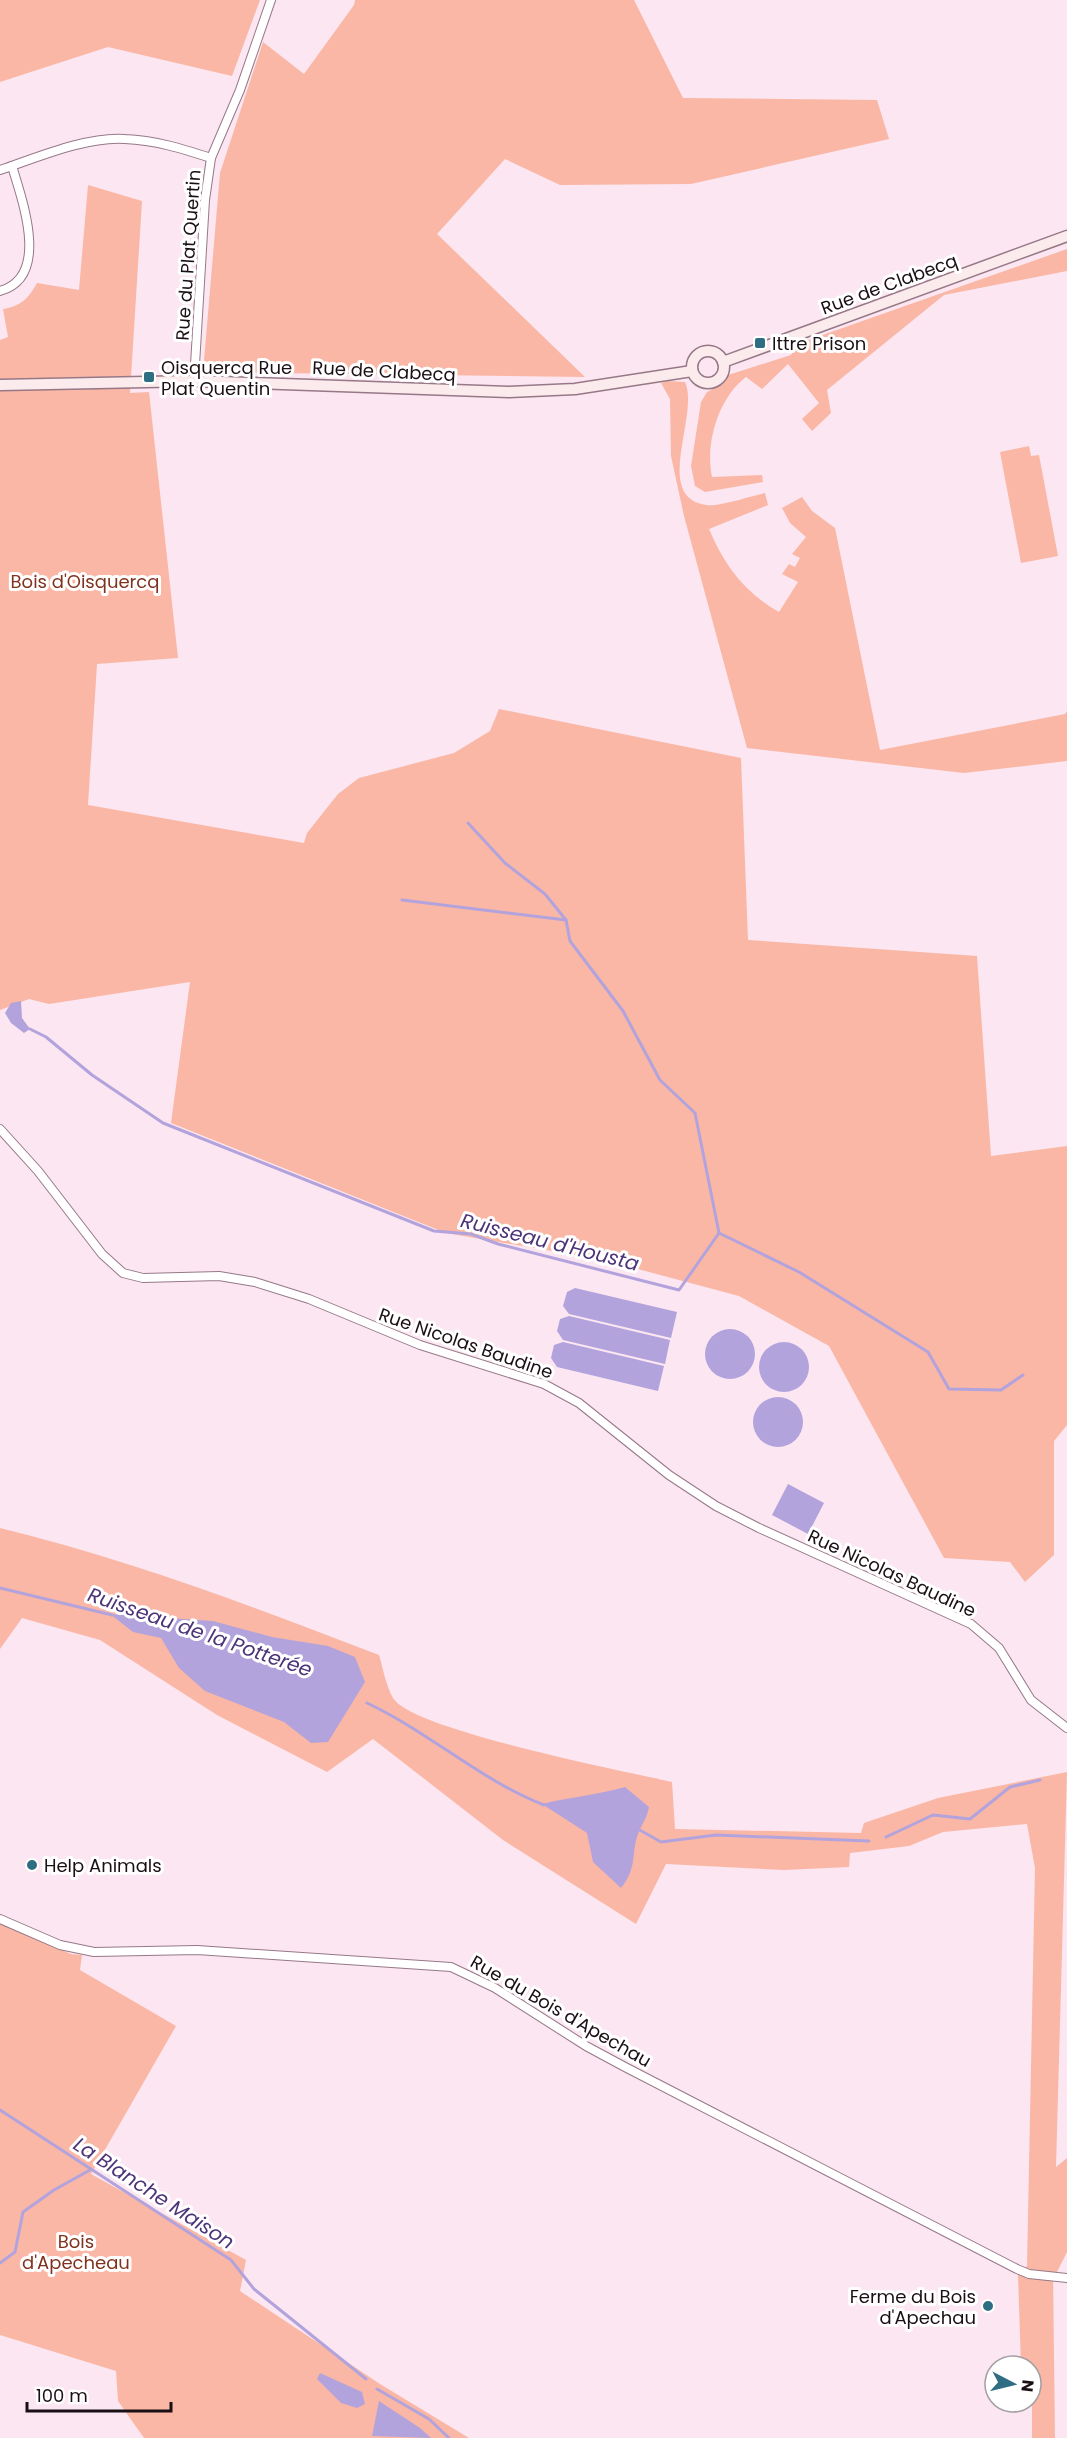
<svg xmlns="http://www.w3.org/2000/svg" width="1067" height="2438" font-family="Poppins,sans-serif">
  <rect width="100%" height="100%" fill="#fbe6f1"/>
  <g fill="#fab7a5">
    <path d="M0,0H260L232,76L108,47L0,82Z"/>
    <path d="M355,0H634L683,98L877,100L889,139L691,184L560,185L505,159L437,234L585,377L203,372L220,173L263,42L304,74L354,5Z"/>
    <path d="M88,185L142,201L130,393L149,392L178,658L97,664L88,805L304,843L307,833L338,794L359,778L454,753L490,731L499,709L741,758L748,940L977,956L991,1156L1067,1146V1425L1054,1441V1555L1025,1582L1010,1562L944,1558L829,1346L739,1296L604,1260L446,1233L171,1123L190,982L49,1004L29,999L0,1010V340L8,337L3,309C21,306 28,299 37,283L79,290Z"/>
    <path d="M1067,249V271L944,295L827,390L831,413L812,431L802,419L819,403L788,364L762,389L746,377C718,398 705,444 712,477L762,475L763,482L705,492L695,486L691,466L701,402L707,392L723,384L728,375L791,355L797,344Z"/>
    <path d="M668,381L685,382C700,415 652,497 706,505C719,507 751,496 765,493L768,505L709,529C724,565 745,593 779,612L798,582L782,574L789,564L795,567L800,558L792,554L806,537L790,523L782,508L802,497L812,511L835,528L880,750L1065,714L1067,711V761L964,773L747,748L684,516L671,456L670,399L661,383Z"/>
    <path d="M1029,446L1031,456L1039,455L1058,556L1021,563L1000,452Z"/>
    <path d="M0,1528C133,1561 252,1606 379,1655C383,1668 386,1686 393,1698C412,1730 628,1772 672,1782L675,1829L861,1833L864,1823L938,1798L1067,1772L1056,2167L1067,2158V2252L1057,2272H1053L1055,2438H1032V2405L1026,2402H1031V2366H1021L1018,2275L1027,2266L1035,1868L1027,1824L943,1832L909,1846L850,1853L849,1867L784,1870L666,1864L636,1924L503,1840L373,1739L327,1772L217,1715L100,1640L22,1618L0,1649Z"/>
    <path d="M0,1924L71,1954L82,1955L80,1970L176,2026L91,2174L246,2260L240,2291L380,2384L469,2438H144L118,2401L116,2371L0,2335Z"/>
  </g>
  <g fill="#b3a3dd">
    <path d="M21,1001L22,1018L30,1029L24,1033L11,1023L5,1013L11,1003Z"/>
    <path d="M575,1288L677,1312L671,1338L569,1314L563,1306L567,1292Z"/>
    <path d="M569,1316L670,1340L665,1364L563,1340L557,1331L560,1319Z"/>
    <circle cx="730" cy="1354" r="25"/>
    <path d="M563,1342L664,1366L658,1391L557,1367L551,1358L554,1345Z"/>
    <circle cx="784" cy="1367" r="25"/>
    <circle cx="778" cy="1422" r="25"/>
    <path d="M788,1484L824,1503L808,1534L772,1515Z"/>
    <path d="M110,1614L213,1621L272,1637L328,1646L355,1657L365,1682L328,1742L311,1743L284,1722L205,1691L179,1668L161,1638L133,1632Z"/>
    <path d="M625,1787L649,1807C647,1817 644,1821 640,1829C630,1850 639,1866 621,1888L593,1862L587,1833L542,1804C570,1797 597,1795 625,1787Z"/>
    <path d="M320,2373L362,2392L365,2404L357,2408L341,2403L317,2379Z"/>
    <path d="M379,2401L420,2428L431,2438L372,2436Z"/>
  </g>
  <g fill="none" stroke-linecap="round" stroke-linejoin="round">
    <g stroke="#b3a3dd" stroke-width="3">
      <path d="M468,823L505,863L545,894L566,920"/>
      <path d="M402,900L566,920L570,941L623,1011L660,1080L695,1113L719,1233"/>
      <path d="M30,1029L46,1037L92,1075L163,1123L434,1231L471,1234L498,1244L679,1290L719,1233L799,1272L928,1352L949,1389L1001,1390L1023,1375"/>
      <path d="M0,1588L112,1615"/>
      <path d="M367,1703C429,1732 480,1780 544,1805"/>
      <path d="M638,1829L661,1842L716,1835L869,1841"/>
      <path d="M886,1837L933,1815L970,1819L1010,1787L1040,1780"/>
      <path d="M0,2110L231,2260L254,2289L366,2379"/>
      <path d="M0,2263L15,2252L23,2212L54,2190L90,2170"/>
      <path d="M377,2389L429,2419L449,2438"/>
    </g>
    <defs>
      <g id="street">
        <path d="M0,170C36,158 87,136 125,139C155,140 183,149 211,158"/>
        <path d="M0,291C51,277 22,200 12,166"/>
        <path d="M194,381L205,200L211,158L240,90L271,0"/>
        <path d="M0,1129L38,1171L102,1254L123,1273L143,1278L219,1276L255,1282L309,1299L420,1345L544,1384L579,1403L669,1475L716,1506L759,1528L971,1624L999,1648L1031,1700L1067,1728"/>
        <path d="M0,1919L60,1945L94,1952L197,1950L451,1967L495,1988L586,2046L625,2067L1017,2269L1029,2274L1067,2278"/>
      </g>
      <g id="secondary">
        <circle cx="708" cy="367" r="16"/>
        <path d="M723,362L1067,236"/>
        <path d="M0,385L194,381L509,392L575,389L692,371"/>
      </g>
    </defs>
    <use href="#street" stroke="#967887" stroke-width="10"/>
    <use href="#secondary" stroke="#967887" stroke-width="13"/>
    <use href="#street" stroke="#fff" stroke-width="8"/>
    <use href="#secondary" stroke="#fcebed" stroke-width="10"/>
  </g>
  <g fill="#2f6d83" stroke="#fff" stroke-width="2">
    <rect x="754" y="337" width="12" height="12" rx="3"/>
    <rect x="143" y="371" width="12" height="12" rx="3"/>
    <circle cx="32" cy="1865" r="6"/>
    <circle cx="988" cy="2306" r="6"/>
  </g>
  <g text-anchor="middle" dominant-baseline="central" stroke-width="6" stroke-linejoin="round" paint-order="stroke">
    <g font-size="18" fill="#1a0f15" stroke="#fff">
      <text transform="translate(188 255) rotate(-86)">Rue du Plat Quertin</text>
      <text transform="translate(889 284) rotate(-20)">Rue de Clabecq</text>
      <text transform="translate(384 371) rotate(3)">Rue de Clabecq</text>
      <text transform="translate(466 1343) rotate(19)">Rue Nicolas Baudine</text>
      <text transform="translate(892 1573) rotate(25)">Rue Nicolas Baudine</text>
      <text transform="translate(561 2011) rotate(30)">Rue du Bois d'Apechau</text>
    </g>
    <g font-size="18" fill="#1a0f15" stroke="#fff" text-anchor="start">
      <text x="772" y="343">Ittre Prison</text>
      <text x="161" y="367">Oisquercq Rue<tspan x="161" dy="21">Plat Quentin</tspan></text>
      <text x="44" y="1865">Help Animals</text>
      <text x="976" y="2296" text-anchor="end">Ferme du Bois<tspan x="976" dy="21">d'Apechau</tspan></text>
    </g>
    <g font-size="18" fill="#80321e" stroke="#fff">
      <text x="85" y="581">Bois d'Oisquercq</text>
      <text x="76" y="2241">Bois<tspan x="76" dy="21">d'Apecheau</tspan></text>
    </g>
    <g font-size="20" font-style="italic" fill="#4c3479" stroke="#fff">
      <text transform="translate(550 1242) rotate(14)">Ruisseau d'Housta</text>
      <text transform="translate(200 1632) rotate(19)">Ruisseau de la Potterée</text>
      <text transform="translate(154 2193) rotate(33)">La Blanche Maison</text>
    </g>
  </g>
  <g transform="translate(1013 2384) rotate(97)"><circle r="28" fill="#ffffff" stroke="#a39fa1" stroke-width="1.5"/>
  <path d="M0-4.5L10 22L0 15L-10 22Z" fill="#2f6d83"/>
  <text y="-9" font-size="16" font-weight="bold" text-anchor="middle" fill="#1a0f15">N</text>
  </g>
  <path d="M27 2402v9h144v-9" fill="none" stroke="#1a0f15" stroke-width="3"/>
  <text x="36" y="2402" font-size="18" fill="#1a0f15" stroke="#ffffff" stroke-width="4.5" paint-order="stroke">100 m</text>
</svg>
